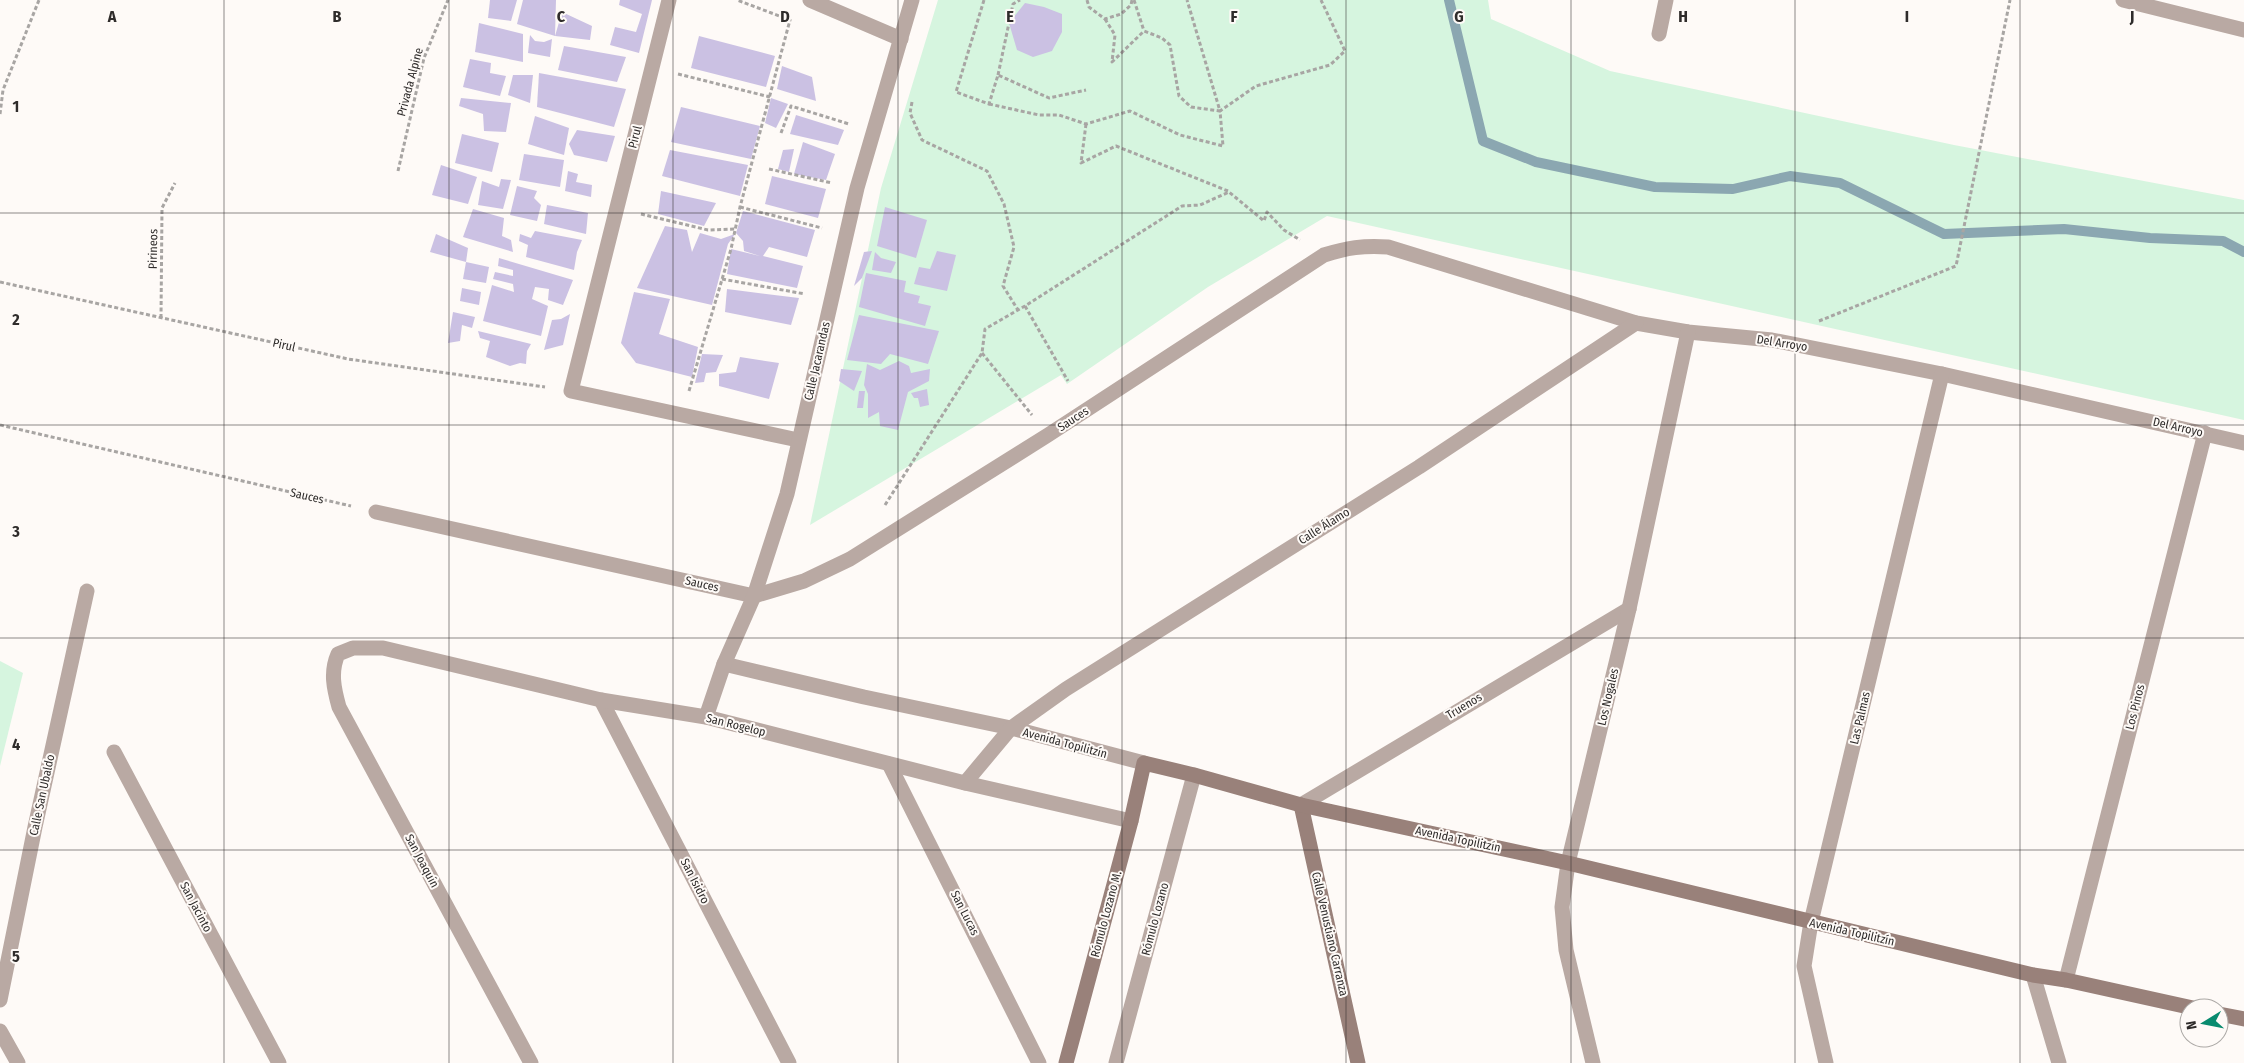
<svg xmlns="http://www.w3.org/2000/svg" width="2244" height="1063" font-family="'Fira Sans Condensed',sans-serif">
  <rect width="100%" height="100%" fill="#fefaf7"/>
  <g fill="#d6f5df">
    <path d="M938,0H1488L1491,19L1610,71L1954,145L2244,200V420L1327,216L1208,287L1067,384L1061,375L810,525L881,188Z"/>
    <path d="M0,661L23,673L0,766Z"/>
  </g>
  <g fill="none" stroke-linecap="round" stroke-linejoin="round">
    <path stroke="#8ba7b1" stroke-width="10" d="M1449,0L1483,141L1536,162L1655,187L1733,189L1790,176L1840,183L1944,234L2064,229L2150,238L2223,241L2244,252"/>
  </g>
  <g fill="#cbc1e3">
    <path d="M490,0H517L511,21L488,18Z"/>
    <path d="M523,0H556L555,36L562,12L592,26L590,40L555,36L517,24Z"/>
    <path d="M620,0H652L639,53L610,45L615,27L636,32L642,14L619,5Z"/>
    <path d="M1025,3L1044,7L1062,14V32L1052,51L1033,57L1017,50L1009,23Z"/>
    <path d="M479,23L523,34V62L475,52Z"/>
    <path d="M530,35L535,41L544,42L552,39L550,57L528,53Z"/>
    <path d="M699,36L775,56L766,87L691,68Z"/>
    <path d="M564,46L626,57L617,82L558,70Z"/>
    <path d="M470,59L491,63L490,73L506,76L500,96L463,87Z"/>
    <path d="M782,66L812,77L816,101L777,89Z"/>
    <path d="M539,73L626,89L614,127L537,107Z"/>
    <path d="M513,75H533L530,103L508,95Z"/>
    <path d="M461,98L511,103L506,132L484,131L483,114L459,106Z"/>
    <path d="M771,98L788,104L776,128L765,123Z"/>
    <path d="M681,107L760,126L751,159L671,142Z"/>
    <path d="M796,115L844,130L838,145L790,134Z"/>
    <path d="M535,116L569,128L564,155L528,144Z"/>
    <path d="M577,130L615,136L607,162L574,155L569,144Z"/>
    <path d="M462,134L499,143L492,172L455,163Z"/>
    <path d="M803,142L835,154L826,180L794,174Z"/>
    <path d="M794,149L789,172L778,169L783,150Z"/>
    <path d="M670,150L748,165L740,196L662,176Z"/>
    <path d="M524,154L564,160L560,187L519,180Z"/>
    <path d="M441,165L477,177L468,204L432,195Z"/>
    <path d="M568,171L578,174L576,182L592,185L591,197L565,191Z"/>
    <path d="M772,176L826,189L818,218L765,204Z"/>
    <path d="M501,179L511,180L503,209L478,205L482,181L499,187Z"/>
    <path d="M517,186L537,191L534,198L541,205L537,221L510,215Z"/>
    <path d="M661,191L716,203L704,226L658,214Z"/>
    <path d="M547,205L588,213L586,234L544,224Z"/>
    <path d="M885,207L927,220L916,258L877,246Z"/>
    <path d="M473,209L504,218L502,236L511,240L513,252L463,237Z"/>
    <path d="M743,211L815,230L807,257L769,247L763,256L803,266L797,288L727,274L731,249L760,256L744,251L743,241L736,233Z"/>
    <path d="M665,226L687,230L692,252L700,233L721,239L735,234L728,244L712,305L637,288Z"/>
    <path d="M535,231L582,240L577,252L574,270L526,257L528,245L519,241L520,234L531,238Z"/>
    <path d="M436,234L468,248L466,262L430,252Z"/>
    <path d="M872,251L862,278L854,286L864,252Z"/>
    <path d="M937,251L956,255L947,291L914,284L919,267L930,269Z"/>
    <path d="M875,252L881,258L896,262L891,273L872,270Z"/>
    <path d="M499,258L573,280L563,305L548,300L549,289L535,287L532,299L548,306L541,336L483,321L492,285L514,292L513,284L493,279L495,272L513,276V270L498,266Z"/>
    <path d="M466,262L489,267L486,283L463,279Z"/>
    <path d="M866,273L906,281L904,292L920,296L918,303L931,306L925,326L859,307Z"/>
    <path d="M462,288L481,292L479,305L460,301Z"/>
    <path d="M727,289L799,298L791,325L725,312Z"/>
    <path d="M634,292L670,299L659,334L698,347L692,377L636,363L621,343Z"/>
    <path d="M453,312L475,317L472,328L462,325L460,341L448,343Z"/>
    <path d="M570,314L563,345L544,350L552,320L561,319Z"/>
    <path d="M859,315L939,331L928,364L890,354L881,364L847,360Z"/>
    <path d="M478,331L531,344L527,351L526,364L520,363L510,366L486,357L490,341L480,338Z"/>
    <path d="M702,354L723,355L716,372L706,373L704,382L695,383Z"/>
    <path d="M740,357L779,363L769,399L719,386V374L736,372Z"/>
    <path d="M899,361L909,366L911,373L930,369L929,381L908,392L898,430L880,426L879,412L868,418V394L864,385L867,364L880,370Z"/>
    <path d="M841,369L862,371L854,391L839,381Z"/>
    <path d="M927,389L929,405L920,407L918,398H914L911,393Z"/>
    <path d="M859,391H865L863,408H857Z"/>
  </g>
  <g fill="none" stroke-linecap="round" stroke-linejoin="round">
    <g stroke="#a8a5a3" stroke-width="3" stroke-dasharray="4 2.5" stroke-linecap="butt">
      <path d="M984,0L956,92L989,104L998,75L1049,98L1086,90"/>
      <path d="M1087,0L1089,7L1105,19L1121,14L1131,5L1132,0"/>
      <path d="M1134,0L1144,31"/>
      <path d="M1105,19L1115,35L1112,62L1144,31L1162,38L1170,45L1179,96L1191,107L1220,111L1187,0"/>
      <path d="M678,74L770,97"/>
      <path d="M998,75L1013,4L1020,0"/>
      <path d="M912,102L910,113L922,140L987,171L1004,204L1014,247L1003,286L1018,310"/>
      <path d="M989,104L1039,115H1059L1086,124L1130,111L1180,135L1223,146L1220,111L1256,86L1330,65L1345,51L1321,0"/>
      <path d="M0,114L3,90L39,0"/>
      <path d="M1086,124L1081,163L1116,146L1228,191"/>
      <path d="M781,133L791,106L849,124"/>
      <path d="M769,169L832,183"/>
      <path d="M398,171L424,58L448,0"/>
      <path d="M740,207L822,228"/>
      <path d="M641,214L708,230L736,229"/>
      <path d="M722,279L805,294"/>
      <path d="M0,282L348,359L545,387"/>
      <path d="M1025,306L1068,381"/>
      <path d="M161,318L162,208L175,183"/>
      <path d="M1819,321L1956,266L2010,0"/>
      <path d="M982,353L1032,415"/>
      <path d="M689,391L731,249L740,207L790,20L737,0"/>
      <path d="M0,425L351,506"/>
      <path d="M885,505L982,353L985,329L1025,306L1182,206L1200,205L1229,192L1264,221L1267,212L1284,230L1300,240"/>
    </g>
    <path stroke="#b9a9a3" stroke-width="15" d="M810,0L901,39"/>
    <g stroke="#b9a9a3" stroke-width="15">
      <path d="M669,0L571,391L798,440"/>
      <path d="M2123,0L2244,30"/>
      <path d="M1659,34L1666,0"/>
      <path d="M376,512L754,596L804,581L850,559L1048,435L1324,255C1346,248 1364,245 1388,247L1636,323L1688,332L1772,340L1942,374L2244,443"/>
      <path d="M724,664L864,697L1011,728L1144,763"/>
      <path d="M601,700L789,1063"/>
      <path d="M706,717L724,664L754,596L787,494L857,188L912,0"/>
      <path d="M114,752L279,1063"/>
      <path d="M889,764L1039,1063"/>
      <path d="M965,783L1011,728L1066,689L1419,467L1636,323"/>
      <path d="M1301,805L1629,609"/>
      <path d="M2033,975L2059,1063"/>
      <path d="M2066,980L2205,433"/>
      <path d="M0,1000L35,827L87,591"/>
      <path d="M0,1031L18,1063"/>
      <path d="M531,1063L339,707C334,689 330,672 338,654L353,648H383L601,700L706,717L965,783L1131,821"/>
      <path d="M1116,1063L1194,775"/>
      <path d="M1593,1063L1566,950L1562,907L1568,863L1629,609L1688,332"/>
      <path d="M1826,1063L1804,966L1811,922L1942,374"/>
    </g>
    <g stroke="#99817a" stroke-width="15">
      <path d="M1301,805L1358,1063"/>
      <path d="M2219,1014L2244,1019"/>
      <path d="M1066,1063L1131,821L1144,763L1194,775L1301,805L1568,863L2033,975L2066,980L2193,1008"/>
    </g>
  </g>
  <path fill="none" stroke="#2f2c2b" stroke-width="1" stroke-opacity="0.55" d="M224,0V1063M449,0V1063M673,0V1063M898,0V1063M1122,0V1063M1346,0V1063M1571,0V1063M1795,0V1063M2020,0V1063M0,213H2244M0,425H2244M0,638H2244M0,850H2244"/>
  <g text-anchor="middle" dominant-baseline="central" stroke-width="4" stroke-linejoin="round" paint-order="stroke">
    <g font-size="12" fill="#2f2c2b" stroke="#fefaf7">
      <text transform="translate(410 82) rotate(-75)">Privada Alpine</text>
      <text transform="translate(635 137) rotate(-76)">Pirul</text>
      <text transform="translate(153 249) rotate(-89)">Pirineos</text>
      <text transform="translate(1782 343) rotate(9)">Del Arroyo</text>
      <text transform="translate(284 345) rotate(13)">Pirul</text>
      <text transform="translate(817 361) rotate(-77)">Calle Jacarandas</text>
      <text transform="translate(1073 419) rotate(-33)">Sauces</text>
      <text transform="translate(2178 427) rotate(13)">Del Arroyo</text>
      <text transform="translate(307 496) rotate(13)">Sauces</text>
      <text transform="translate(1324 526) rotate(-32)">Calle Álamo</text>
      <text transform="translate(702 584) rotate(13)">Sauces</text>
      <text transform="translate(1608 697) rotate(-77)">Los Nogales</text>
      <text transform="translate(1464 706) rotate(-31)">Truenos</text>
      <text transform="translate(2135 707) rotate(-76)">Los Pinos</text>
      <text transform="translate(1860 718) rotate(-77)">Las Palmas</text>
      <text transform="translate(736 725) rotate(14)">San Rogelop</text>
      <text transform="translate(1065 743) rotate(15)">Avenida Topilitzín</text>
      <text transform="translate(42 795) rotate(-78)">Calle San Ubaldo</text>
      <text transform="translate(1458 839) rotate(12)">Avenida Topilitzín</text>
      <text transform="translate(422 861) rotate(62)">San Joaquín</text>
      <text transform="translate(695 881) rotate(63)">San Isidro</text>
      <text transform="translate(196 907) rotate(62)">San Jacinto</text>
      <text transform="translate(965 913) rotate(63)">San Lucas</text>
      <text transform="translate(1106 914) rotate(-75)">Rómulo Lozano M.</text>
      <text transform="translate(1155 919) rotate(-75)">Rómulo Lozano</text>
      <text transform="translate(1852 932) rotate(13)">Avenida Topilitzín</text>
      <text transform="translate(1330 934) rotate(77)">Calle Venustiano Carranza</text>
    </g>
  </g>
  <g font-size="16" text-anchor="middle" font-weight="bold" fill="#2f2c2b" stroke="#fefaf7" stroke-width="4" stroke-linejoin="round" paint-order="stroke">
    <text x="112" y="22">A</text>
    <text x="337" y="22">B</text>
    <text x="561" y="22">C</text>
    <text x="785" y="22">D</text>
    <text x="1010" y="22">E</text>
    <text x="1234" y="22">F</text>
    <text x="1459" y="22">G</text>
    <text x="1683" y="22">H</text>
    <text x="1907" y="22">I</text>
    <text x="2132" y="22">J</text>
    <text x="16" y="112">1</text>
    <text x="16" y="325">2</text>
    <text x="16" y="537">3</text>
    <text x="16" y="750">4</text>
    <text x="16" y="962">5</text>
  </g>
  <g transform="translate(2204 1023) rotate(260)"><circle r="24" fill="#fefaf7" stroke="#aba8a5"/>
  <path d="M0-4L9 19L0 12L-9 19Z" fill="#098b6f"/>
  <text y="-8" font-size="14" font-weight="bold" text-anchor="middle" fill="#2f2c2b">N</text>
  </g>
</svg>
